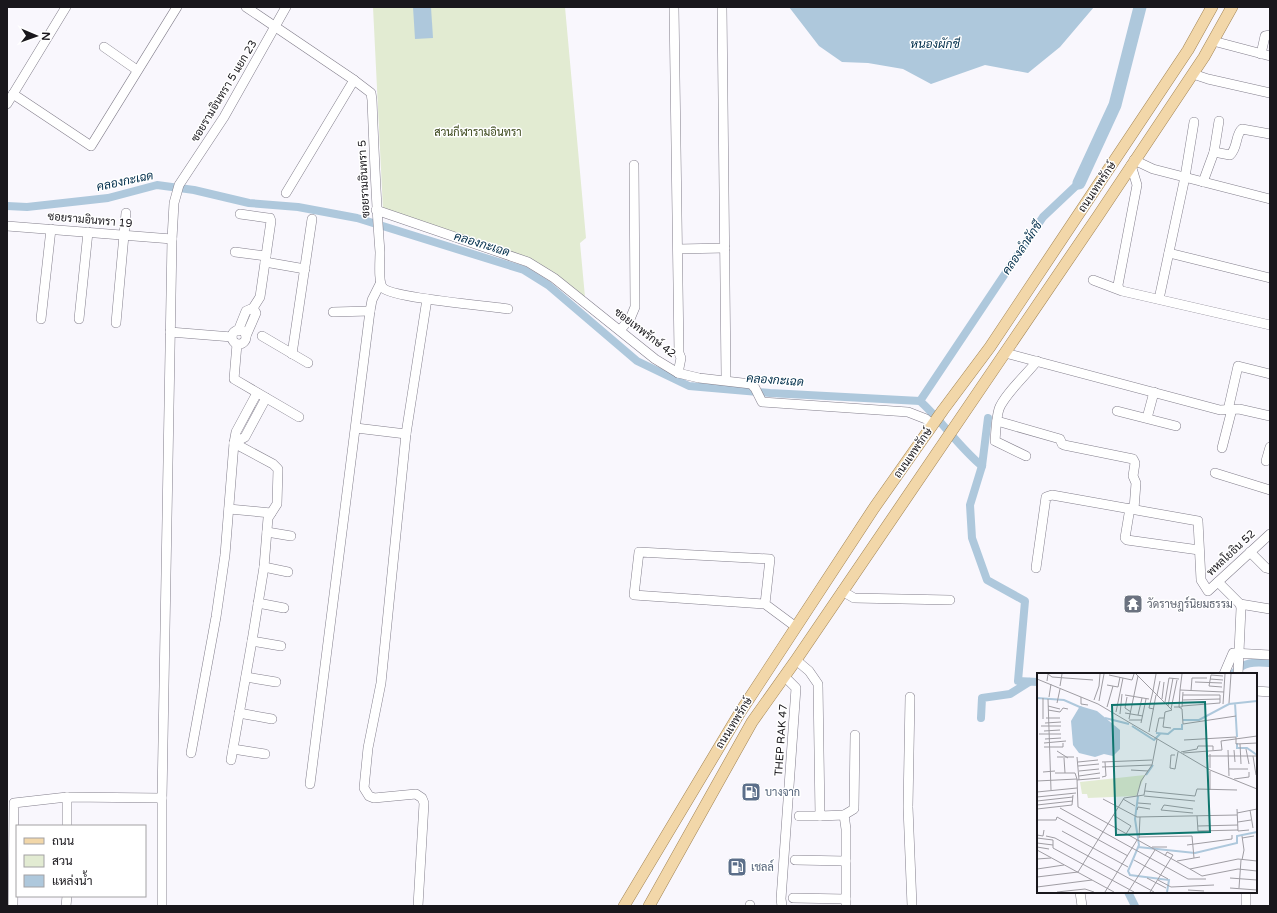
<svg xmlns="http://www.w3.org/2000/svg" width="1277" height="913" font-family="'Varela Round',Sarabun,sans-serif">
  <rect width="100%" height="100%" fill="#f9f7fd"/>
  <path fill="#e2ebd2" d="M373,7H565L586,238L580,243L585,297L552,271L529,259L383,210Z"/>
  <g fill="#aec8dc">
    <path d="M413,7H431L433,38L415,39Z"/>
    <path d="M789,7H1094L1060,47L1028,73L985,65L931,84L903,69L868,63L842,62L819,46Z"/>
  </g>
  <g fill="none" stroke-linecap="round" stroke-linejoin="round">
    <g stroke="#aec8dc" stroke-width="8">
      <path d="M7,206L27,207L108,198L157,185L194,190L249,203L298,207L357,218L524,270L548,285L637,361L689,386L770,393L920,401"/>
      <path d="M988,418L982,466L970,505L972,538L987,580L1025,601L1018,681L1038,682"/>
      <path d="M982,466C959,447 942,421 920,401L1043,217L1079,183"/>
      <path d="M1233,674C1243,661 1255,662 1270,663"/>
      <path d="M981,718L982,698L1010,694L1029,682"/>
      <path d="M1128,892L1135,906"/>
    </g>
    <path stroke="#aec8dc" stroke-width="13" d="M1079,183L1115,105L1140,7"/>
    <defs>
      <g id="minor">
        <path d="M246,7L354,80L371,93L372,100C374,151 376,202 380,252C380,260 378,283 383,288C393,298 489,306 508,309"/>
        <path d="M674,7L679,353L681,358L678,373"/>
        <path d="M722,7L726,376"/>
        <path d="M1213,41L1270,56"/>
        <path d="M104,47L137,70"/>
        <path d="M1261,54L1265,36L1270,35"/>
        <path d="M1193,74L1208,79L1270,93"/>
        <path d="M13,94L91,146L177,7"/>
        <path d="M7,104L66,7"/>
        <path d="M1214,152L1219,121"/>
        <path d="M1134,160L1153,169L1270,199"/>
        <path d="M1203,182L1214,152L1230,155C1238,148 1235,135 1242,129L1270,134"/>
        <path d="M286,193L354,80"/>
        <path d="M376,210L528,262L554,278L655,359L678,373L699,378L751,384L755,388L762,402L908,412L926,419L932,425"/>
        <path d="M7,226L172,239"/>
        <path d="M678,249L725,248"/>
        <path d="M235,252L266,256"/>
        <path d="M1169,253L1270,278"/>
        <path d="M265,262L305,269"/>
        <path d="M1093,280L1122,291L1270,325"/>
        <path d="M1119,289L1118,285L1137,185L1131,165"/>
        <path d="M1159,299L1185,177L1194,122"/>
        <path d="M333,312L370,311"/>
        <path d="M41,319L51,229"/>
        <path d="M79,319L88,232"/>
        <path d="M116,323L126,213"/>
        <path d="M620,330L630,319L635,307L634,165"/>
        <circle cx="239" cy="337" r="7"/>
        <path d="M238,331L246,311L253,308L260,297L271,221L270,218H268L240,214"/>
        <path d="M170,332L232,337"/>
        <path d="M246,336L256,313L253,308"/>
        <path d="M262,336L308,363"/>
        <path d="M237,344L234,379L299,417"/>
        <path d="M1005,353L1220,410L1239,409L1270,416"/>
        <path d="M292,354L312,219"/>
        <path d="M1228,410L1238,366L1270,374"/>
        <path d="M1117,411L1176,426"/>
        <path d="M1147,418L1154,392"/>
        <path d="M997,421L1060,439L1062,444L1064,445L1133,459L1135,463L1133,476L1136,483L1134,509"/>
        <path d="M356,428L406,434"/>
        <path d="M234,443L245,437L266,398"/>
        <path d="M234,443L236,432L257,393"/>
        <path d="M1222,448L1232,409"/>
        <path d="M1026,456L995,441C996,430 996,419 999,409C1004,395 1027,374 1037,361"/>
        <path d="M1266,461L1270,447"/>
        <path d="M1215,473L1270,490"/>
        <path d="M1130,508L1125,538L1127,540L1199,550"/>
        <path d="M229,509L271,513"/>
        <path d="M267,532L291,536"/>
        <path d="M1250,552L1266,568L1270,569"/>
        <path d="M264,567L288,572"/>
        <path d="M1036,568L1046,497L1052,495L1198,521L1201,580L1208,591L1270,534"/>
        <path d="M1218,582L1240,604L1241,608L1238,674"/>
        <path d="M842,591L854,598L950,600"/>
        <path d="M258,603L284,608"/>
        <path d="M765,604L770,559L639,552L634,595L765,604L796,627"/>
        <path d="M1240,604L1270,609"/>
        <path d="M252,641L281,646"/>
        <path d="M796,660L809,671L818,684L820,816L844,815L846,829V906"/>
        <path d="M1224,674L1233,653L1270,655"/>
        <path d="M246,677L276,682"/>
        <path d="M1256,691L1270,692"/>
        <path d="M910,697L908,807L912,906"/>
        <path d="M239,713L272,719"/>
        <path d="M233,749L265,754"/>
        <path d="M191,753L216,617L225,555L234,443L273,464L278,469L277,504L268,518L264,567L252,641L231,760"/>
        <path d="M310,784L370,311L372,300L380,284"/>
        <path d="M67,797V826"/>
        <path d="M844,815L854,809L855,735"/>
        <path d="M799,816H820"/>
        <path d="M795,860L846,861"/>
        <path d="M1080,892L1082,906"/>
        <path d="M793,898L846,899"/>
        <path d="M13,906L14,803L67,797L162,798"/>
        <path d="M66,906L67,896"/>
        <path d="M162,906V798L172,239L174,203L179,185L224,117L286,7"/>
        <path d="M418,906L424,803L422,798L416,794L374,798L369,796L364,788L368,748L381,683L406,434L427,299"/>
        <path d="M750,906V905"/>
        <path d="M782,906L781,899L796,688L784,676"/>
        <path d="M1246,906V892"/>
      </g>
      <g id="major">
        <path d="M624,906L739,714L874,508L943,410L990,347L1188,50L1212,7"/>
        <path d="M649,906L752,722L796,660L1098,216L1204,57L1232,7"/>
      </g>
    </defs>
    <use href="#minor" stroke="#837f8c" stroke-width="10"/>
    <use href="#major" stroke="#a18352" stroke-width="12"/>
    <use href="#minor" stroke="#fff" stroke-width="9"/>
    <use href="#major" stroke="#f2d7a9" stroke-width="11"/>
  </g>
  <defs>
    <symbol id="temple-square" viewBox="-11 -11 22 22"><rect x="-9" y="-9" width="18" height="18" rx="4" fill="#6b7280" stroke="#fff"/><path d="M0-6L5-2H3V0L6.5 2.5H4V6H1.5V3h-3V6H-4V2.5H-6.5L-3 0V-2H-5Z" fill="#fff"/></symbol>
    <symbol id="fuel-square" viewBox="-11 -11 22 22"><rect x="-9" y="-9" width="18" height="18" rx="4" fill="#5c6f8a" stroke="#fff"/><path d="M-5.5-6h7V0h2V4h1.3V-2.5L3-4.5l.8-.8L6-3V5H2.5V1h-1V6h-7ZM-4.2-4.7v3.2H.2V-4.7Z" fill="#fff"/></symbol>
  </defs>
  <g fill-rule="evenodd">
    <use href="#temple-square" x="1122" y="593" width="22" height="22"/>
    <use href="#fuel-square" x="740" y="781" width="22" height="22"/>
    <use href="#fuel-square" x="726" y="856" width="22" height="22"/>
  </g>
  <g text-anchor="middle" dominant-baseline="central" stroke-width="3" stroke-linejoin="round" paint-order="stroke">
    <g font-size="11" fill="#19171c" stroke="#fff">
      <text transform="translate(224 91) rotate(-59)">ซอยรามอินทรา 5 แยก 23</text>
      <text transform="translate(364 179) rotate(-93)">ซอยรามอินทรา 5</text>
      <text transform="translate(1097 187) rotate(-56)">ถนนเทพรักษ์</text>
      <text transform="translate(90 220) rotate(5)">ซอยรามอินทรา 19</text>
      <text transform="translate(645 333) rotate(37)">ซอยเทพรักษ์ 42</text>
      <text transform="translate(913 453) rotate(-55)">ถนนเทพรักษ์</text>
      <text transform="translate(1231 553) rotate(-43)">พหลโยธิน 52</text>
      <text transform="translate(734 723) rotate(-58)">ถนนเทพรักษ์</text>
      <text transform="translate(781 740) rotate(-86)">THEP RAK 47</text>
    </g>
    <g font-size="11" fill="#364315" stroke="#fff">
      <text x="478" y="132">สวนกีฬารามอินทรา</text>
    </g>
    <g font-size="11" fill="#5b616d" stroke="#fff" text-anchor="start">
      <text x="1147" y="604">วัดราษฎร์นิยมธรรม</text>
    </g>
    <g font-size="11" fill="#4e5e75" stroke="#fff" text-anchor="start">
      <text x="765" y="792">บางจาก</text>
      <text x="751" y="867">เชลล์</text>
    </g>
    <g font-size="12" font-style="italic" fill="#002e4b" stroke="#fff">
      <text x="935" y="44">หนองผักชี</text>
      <text transform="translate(125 181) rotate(-12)">คลองกะเฉด</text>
      <text transform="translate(482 244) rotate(17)">คลองกะเฉด</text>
      <text transform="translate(1022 248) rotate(-56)">คลองลำผักชี</text>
      <text transform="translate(775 380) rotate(4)">คลองกะเฉด</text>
    </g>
  </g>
  <g transform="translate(1037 673)">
    <rect width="220" height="220" fill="#f9f7fd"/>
    <path d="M108,102L99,123L51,125L50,121H45L43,109Z" fill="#e2ebd2"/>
    <path d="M43,33L60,38L83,57V76L76,83L67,81L58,84L42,80L36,72L34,48Z" fill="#aec8dc"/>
    <path fill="none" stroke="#aec8dc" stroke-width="2" d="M0,25L27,27L45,35M198,30L200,64M68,45L92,51M146,47H162L192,31L220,28M95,53L117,67L123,61M119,60L131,61L137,56H145V51M200,70V75H210L220,82M109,102L116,92M101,123L98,146L102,172L91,198L93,202L132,207L130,219M101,174L158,180L200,170V163L220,159"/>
    <path fill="none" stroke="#9f9da3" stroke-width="1" d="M99,1L135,37M145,1L143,17L187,19M72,2L95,7L97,1M15,4L56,7M0,6L61,31L173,97L220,116M173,6L186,7M10,8L11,1L15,4M158,9L185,10M70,12L81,14L83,4M23,13L25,1M185,14L172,13L174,2L186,3M116,18L112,35L117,36M116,18L119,1M154,18L155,5H170M88,22L112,26M120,22L123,8M12,24L14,11M44,24V31L51,32M90,24L88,35L94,39M11,26L14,117M125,26L127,9M57,27L62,13L63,1M146,27L183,26M62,28L67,1M128,29L132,5L142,6M20,30L23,16M192,30L194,1M186,31L188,1M11,33L23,36M131,33L136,5M145,33L183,30V22H146M70,34L76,13M137,34H145L146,19M142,34L145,36L146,51L199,43M142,34L143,17M134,36L140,7M11,37L23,39L26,35L31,36M79,39L86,5M88,40L106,43M83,41L85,21M101,42L105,25M9,45H23M6,46V25M92,46L101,3M92,47H105M8,50L24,49M104,50L109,26M4,53H24M134,55L126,54L128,39L135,37M7,58L23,57M112,59L119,22M119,59L122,45H127M2,61H24M0,66V90M8,66L24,65M147,67L199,64V71L220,70M7,70L29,68M203,71L204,91M7,74H26V70M209,76L212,91M191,77L192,103M197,77L198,89M20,78L31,85M144,79L160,76L161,73H176V77M146,80L185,77L184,68L220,63M138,82H134L133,95L138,96L141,79M169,83H219M216,83L219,102M20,84H37M40,84L42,107M27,85L28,100M41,89L61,87M65,89L115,87M41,93L62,91M65,94L115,92M173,95V81M192,96H211M94,97L111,98M42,98L62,96M6,99L18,98M18,100H38L40,106M42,103L63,100M65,104L69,103L68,89M197,106L212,104V99M40,107L63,105M0,108L40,106L41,134L153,196L201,186L220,188M173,117V98M108,118L158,123L160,116L200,117M0,119L40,115M100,123L104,108L115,92L120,66M107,123L158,128M0,124L39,120M66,126L100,144L200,142M86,126L98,133M0,128L36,124M101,130L114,131M0,132L36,128M23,135L151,206H169M0,136L35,132L36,122M200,136L201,158L212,157M100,137L101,134L113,136M213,137L216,155M156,140L124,137L127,132L156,136M200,140L220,136M76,142L94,153L89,161M160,143L161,158L201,157M0,147H19L20,144L91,183M201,149L214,147M161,153L201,152M25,158L91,194M0,162L6,163L7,157M9,163L18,165L117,219M102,164L155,163L157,185M0,165L16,167V175M102,165L103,144M205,165L217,163M0,170L16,172M150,172L195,166V162M0,174L12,176M115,174H130M16,175L97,219M0,177L77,219M0,186L14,185M97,187L131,206M205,187L207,177L205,163M140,188L163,184M0,196L27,192M153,196L165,203L201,196L220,198M0,204L41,199L87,125L107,122L109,110M110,205L129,215M193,205L220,207M121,207L134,214L177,212M0,214L55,207M193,215L220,217M202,215L204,187M151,217L167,218M20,219L48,216L57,219M68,219L100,167M91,219L118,177M113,219L136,182L130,179L128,183"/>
    <path fill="#0f766e" fill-opacity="0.15" stroke="#0f766e" stroke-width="2" d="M168,29L173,159L79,162L75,32Z"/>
    <rect width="220" height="220" fill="none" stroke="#19171c" stroke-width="2"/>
  </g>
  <rect width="1277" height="913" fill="none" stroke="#19171c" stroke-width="16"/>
  <rect x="16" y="825" width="130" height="72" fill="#ffffff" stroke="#a3a2a4"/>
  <rect x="24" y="838" width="20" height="6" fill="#f2d7a9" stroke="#a3a2a4"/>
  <text x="52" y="845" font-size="12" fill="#19171c">ถนน</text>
  <rect x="24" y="855" width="20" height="12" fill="#e2ebd2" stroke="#a3a2a4"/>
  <text x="52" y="865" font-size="12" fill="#19171c">สวน</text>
  <rect x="24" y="875" width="20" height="12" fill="#aec8dc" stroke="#a3a2a4"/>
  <text x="52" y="885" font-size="12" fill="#19171c">แหล่งน้ำ</text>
  <g transform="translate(36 36) rotate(92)" stroke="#ffffff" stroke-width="3" paint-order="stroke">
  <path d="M0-3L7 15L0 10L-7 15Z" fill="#19171c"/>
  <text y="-6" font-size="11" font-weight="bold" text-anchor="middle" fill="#19171c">N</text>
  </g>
</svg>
